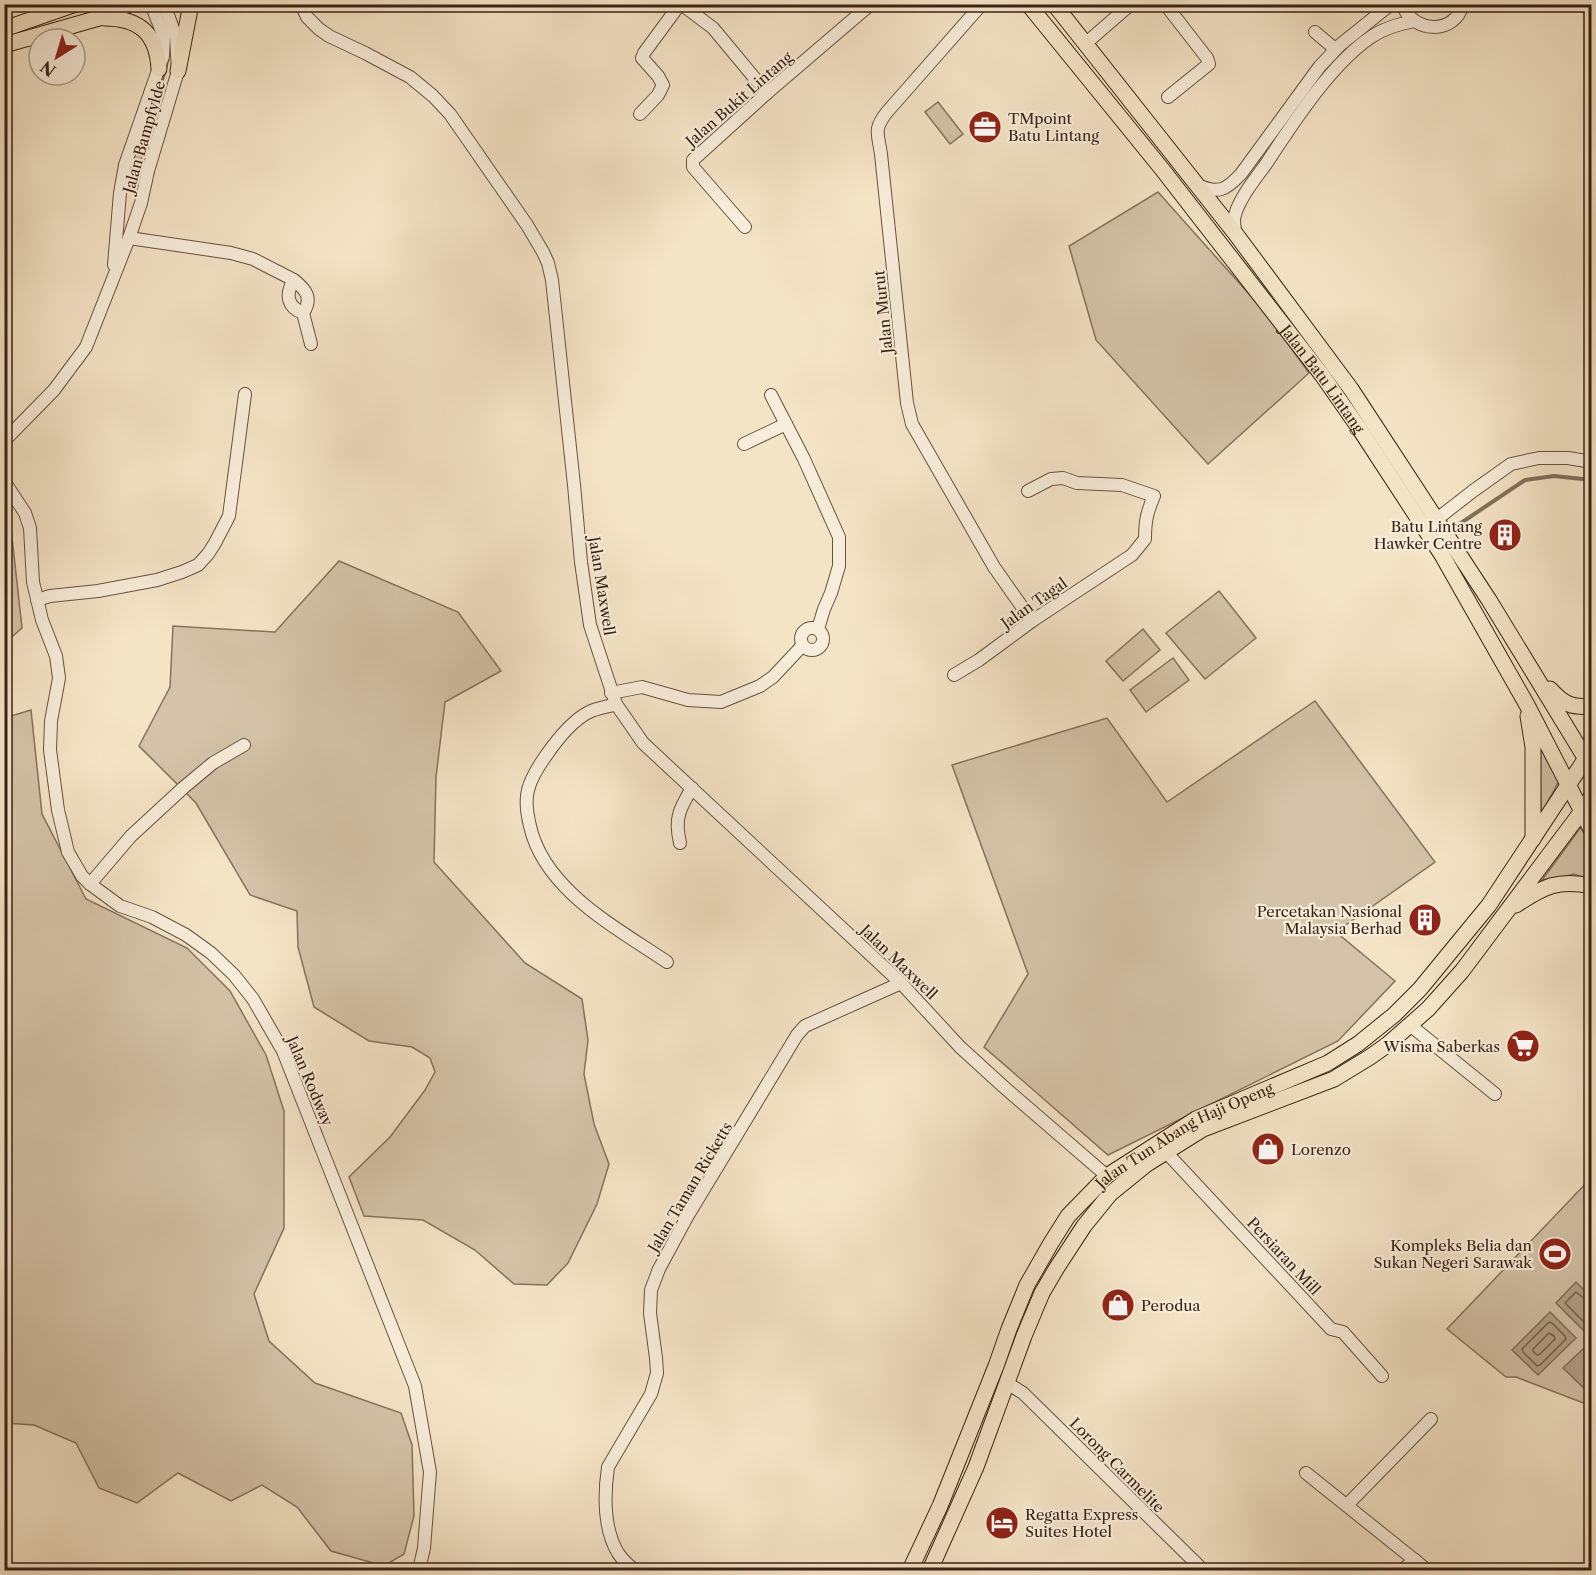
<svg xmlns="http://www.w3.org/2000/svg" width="1596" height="1575" font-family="'Libre Caslon Text',serif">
  <rect width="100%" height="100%" fill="#f4e4c6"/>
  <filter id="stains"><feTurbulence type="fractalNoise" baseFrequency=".00333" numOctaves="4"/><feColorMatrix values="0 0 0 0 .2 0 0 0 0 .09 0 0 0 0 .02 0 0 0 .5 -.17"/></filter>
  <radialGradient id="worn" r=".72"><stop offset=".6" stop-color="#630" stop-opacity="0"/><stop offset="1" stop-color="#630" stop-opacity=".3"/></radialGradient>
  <g fill="#d4c3a8" stroke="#86725e" stroke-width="1.5">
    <path d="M169,59L138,172L130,169Z"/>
    <path d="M938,102L963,134L950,144L925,112Z"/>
    <path d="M1158,192L1265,312L1309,373L1208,464L1096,340L1069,246Z"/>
    <path d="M5,515L11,528L22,628L5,643Z"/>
    <path d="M339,561L458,612L501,671L445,702L436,777L434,862L525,963L582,999L588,1040L584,1074L594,1124L609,1164L597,1204L568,1263L547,1285L514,1284L475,1250L423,1220L364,1216L349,1177L390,1137L425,1090L435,1072L430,1058L412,1047L369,1041L314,1007L298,947L297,911L250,895L196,803L139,746L170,687L173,626L275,632Z"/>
    <path d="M1219,591L1256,638L1205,679L1166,633Z"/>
    <path d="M1143,629L1160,650L1123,681L1106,661Z"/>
    <path d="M1173,658L1189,680L1146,712L1130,690Z"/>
    <path d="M1315,701L1435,862L1336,932L1395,981L1338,1041L1108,1155L984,1047L1028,974L952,765L1107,718L1167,802Z"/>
    <path d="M31,710L42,814L86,899L187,948L230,991L266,1055L284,1111V1228L254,1294L269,1341L315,1383L401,1413L412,1445L414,1516L404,1554L384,1566L331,1551L297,1507L262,1485L231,1501L178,1473L137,1503L99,1488L76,1443L34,1425L5,1423L4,718Z"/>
    <path d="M1540,748L1560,779L1541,814Z"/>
    <path d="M1581,827L1591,849V880L1574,874L1540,883Z"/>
    <path d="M1590,1179L1591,1180V1406L1516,1377H1506L1447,1329Z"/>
  </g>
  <g fill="#b4a289" stroke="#826f5a" stroke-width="1.5">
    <path d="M1576,1282L1591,1297V1338L1556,1303Z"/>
    <path d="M1550,1312L1576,1338L1538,1375L1512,1350Z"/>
    <path d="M1584,1348L1591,1355L1592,1393L1590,1394L1563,1368Z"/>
  </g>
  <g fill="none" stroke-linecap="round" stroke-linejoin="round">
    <g stroke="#76624e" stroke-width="1.5">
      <path d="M1592,1300H1586L1576,1292L1565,1303L1592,1330"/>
      <path d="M1549,1322L1552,1323L1565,1336L1566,1339L1540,1365L1537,1366L1523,1352L1522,1349Z"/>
      <path d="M1549,1333L1554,1336L1555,1339L1540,1354L1537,1355L1533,1351V1349Z"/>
    </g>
    <path stroke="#826f5a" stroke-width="4" d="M1458,525L1525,480L1554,476L1592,480"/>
    <defs>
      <g id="minor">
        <path d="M301,4L307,17L319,29L329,36L365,53L410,77L433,96L450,114L527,225L543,252L548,263L552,280L574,485L581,562L590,625L616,704L643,743L901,983L960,1047L1005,1088L1107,1176"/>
        <path d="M681,4L713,28L767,93"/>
        <path d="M982,4L887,112C873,130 878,133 881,154L907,403L912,424L994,567L1032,621"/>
        <path d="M1165,4L1207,58L1209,64L1168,97"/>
        <path d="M1402,4C1412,33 1455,36 1463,4"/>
        <path d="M1578,4L1592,9"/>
        <path d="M1315,32L1335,49"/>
        <path d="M1085,44L1131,4"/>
        <path d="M640,114L658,95L663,85L658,76L642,58L644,53L680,4"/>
        <path d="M1196,184C1218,195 1226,190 1241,174L1320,66L1340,45L1391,4"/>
        <path d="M745,227L693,167V160L767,93L871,4"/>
        <path d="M1235,233C1235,229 1234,224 1234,219C1237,201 1255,179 1266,164C1293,123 1331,64 1371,37C1384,28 1399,24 1414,21"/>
        <path d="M129,238L231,253L253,259L294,280C306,290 313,298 303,313C287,307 285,294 294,280"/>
        <path d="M114,265L120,193L125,165L163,56L164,37L151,4"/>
        <path d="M303,313L311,344"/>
        <path d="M771,395L804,459L839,537V566L831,593L824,609L818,629"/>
        <path d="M4,441L54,390L86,347L129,238L141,203L148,171L178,71L176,37L164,4"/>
        <path d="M744,444L786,424"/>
        <path d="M4,481L25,513L30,528L33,582L42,620L56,656L59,678L51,721L50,750L58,810L68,852L82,876L90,884L120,906L152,917L186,935L211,953L234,975L253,999L283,1051L415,1386L430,1472L424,1548L419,1570"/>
        <path d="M1437,519L1473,491L1511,464L1539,458H1568L1592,462"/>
        <path d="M37,600L50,596L98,591L157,580L182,572L198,565L208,554L215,543L229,516L245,394"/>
        <circle cx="812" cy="639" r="11"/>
        <path d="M954,675L979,660L1032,621L1132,555L1145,539C1145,521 1147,512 1154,496L1122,485L1077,483L1063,478L1051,479L1028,491"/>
        <path d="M611,693L642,687L688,700L721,702L760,686L773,677L802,646"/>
        <path d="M616,704C607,707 597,708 589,712C571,721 556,741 545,757C538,767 531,778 528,790C525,802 527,814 530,826C544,890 617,928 667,962"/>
        <path d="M680,843C674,818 680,808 692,788"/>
        <path d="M90,884L131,836L183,788L213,763L244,745"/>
        <path d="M1410,1025L1495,1094"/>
        <path d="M1166,1152L1331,1329L1343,1332L1382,1376"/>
        <path d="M1007,1383L1023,1393L1203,1570"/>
        <path d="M1306,1473L1427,1570"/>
        <path d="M1347,1505L1431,1419"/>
        <path d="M635,1570C629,1566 622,1559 618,1553C603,1528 604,1495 608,1467L651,1394L657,1373L656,1358L650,1313L651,1290L659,1269L687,1217L797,1035L805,1026L901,983"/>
        <path d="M1402,1570L1415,1560"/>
      </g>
      <g id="major">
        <path id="s1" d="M1028,4L1162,169L1322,375L1359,428L1442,555L1527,705L1592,831"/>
        <path d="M1054,4L1235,233L1351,389L1489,600L1592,769"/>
        <path d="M104,18C139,18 157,33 159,69"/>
        <path d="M4,29L76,4"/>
        <path d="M4,45L99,18L129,4"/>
        <path d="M178,71L191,4"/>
        <path d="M1550,689C1564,704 1571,708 1592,706"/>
        <path d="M1528,716L1533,747V839"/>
        <path d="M1516,905C1544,886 1558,879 1592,886"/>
        <path id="s2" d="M910,1570L940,1506L996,1366L1009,1329L1027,1285L1051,1243L1068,1216L1107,1176L1196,1119L1328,1063L1358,1044L1394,1015L1420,989L1489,905L1592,749"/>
        <path d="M930,1570L976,1467L1024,1336L1042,1293L1056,1269L1084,1226L1110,1194L1147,1164L1203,1129L1334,1079L1370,1057L1387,1045L1428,1009L1462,971L1582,811L1592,796"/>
      </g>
    </defs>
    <use href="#minor" stroke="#675240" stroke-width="14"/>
    <use href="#major" stroke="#382214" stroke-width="17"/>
    <use href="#minor" stroke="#f8edda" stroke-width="12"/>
    <use href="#major" stroke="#f4e4c6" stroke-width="15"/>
  </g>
  <defs>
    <symbol id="office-disc" viewBox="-11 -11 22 22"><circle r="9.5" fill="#8f2418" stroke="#f8edda"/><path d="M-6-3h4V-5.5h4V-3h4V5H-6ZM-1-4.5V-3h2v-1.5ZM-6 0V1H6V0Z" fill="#fff"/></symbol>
    <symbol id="building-disc" viewBox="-11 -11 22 22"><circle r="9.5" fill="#8f2418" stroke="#f8edda"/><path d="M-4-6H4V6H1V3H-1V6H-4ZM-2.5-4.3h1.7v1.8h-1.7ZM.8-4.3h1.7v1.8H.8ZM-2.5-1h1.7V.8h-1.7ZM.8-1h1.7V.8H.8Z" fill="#fff"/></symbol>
    <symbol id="supermarket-disc" viewBox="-11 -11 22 22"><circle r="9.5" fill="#8f2418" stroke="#f8edda"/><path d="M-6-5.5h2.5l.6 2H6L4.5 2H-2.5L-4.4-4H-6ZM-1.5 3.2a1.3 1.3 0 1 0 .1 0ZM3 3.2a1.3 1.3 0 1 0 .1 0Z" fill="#fff"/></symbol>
    <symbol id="shop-disc" viewBox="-11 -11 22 22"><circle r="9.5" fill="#8f2418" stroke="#f8edda"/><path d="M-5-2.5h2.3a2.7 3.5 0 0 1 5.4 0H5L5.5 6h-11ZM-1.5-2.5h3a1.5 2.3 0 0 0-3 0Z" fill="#fff"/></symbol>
    <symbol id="stadium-disc" viewBox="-11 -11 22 22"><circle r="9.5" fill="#8f2418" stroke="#f8edda"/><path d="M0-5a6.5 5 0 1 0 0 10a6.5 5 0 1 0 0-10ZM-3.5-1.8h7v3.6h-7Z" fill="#fff"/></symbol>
    <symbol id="hotel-disc" viewBox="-11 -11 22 22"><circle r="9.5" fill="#8f2418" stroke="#f8edda"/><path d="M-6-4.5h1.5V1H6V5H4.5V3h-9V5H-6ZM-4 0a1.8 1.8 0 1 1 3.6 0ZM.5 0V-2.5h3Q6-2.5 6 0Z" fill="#fff"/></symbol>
  </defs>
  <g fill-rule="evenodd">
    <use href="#office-disc" x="966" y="108" width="38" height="38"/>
    <use href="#building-disc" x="1486" y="516" width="38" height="38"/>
    <use href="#building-disc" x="1406" y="901" width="38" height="38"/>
    <use href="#supermarket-disc" x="1504" y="1027" width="38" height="38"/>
    <use href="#shop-disc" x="1249" y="1130" width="38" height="38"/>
    <use href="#stadium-disc" x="1536" y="1235" width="38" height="38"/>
    <use href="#shop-disc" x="1099" y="1286" width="38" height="38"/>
    <use href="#hotel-disc" x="983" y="1504" width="38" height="38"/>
  </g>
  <g text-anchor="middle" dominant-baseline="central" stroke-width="4.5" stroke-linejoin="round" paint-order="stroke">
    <g font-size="15" fill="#382214" stroke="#f8edda">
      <text transform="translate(739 99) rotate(-41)">Jalan Bukit Lintang</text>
      <text transform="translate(144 137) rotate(-74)">Jalan Bampfylde</text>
      <text transform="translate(883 312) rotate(-96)">Jalan Murut</text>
      <text stroke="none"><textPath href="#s1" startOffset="477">Jalan Batu Lintang</textPath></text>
      <text transform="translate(602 586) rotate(81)">Jalan Maxwell</text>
      <text transform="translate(1034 603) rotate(-35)">Jalan Tagal</text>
      <text transform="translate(899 962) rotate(44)">Jalan Maxwell</text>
      <text transform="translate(310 1081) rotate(67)">Jalan Rodway</text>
      <text stroke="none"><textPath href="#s2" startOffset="532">Jalan Tun Abang Haji Openg</textPath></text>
      <text transform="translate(690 1187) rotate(-59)">Jalan Taman Ricketts</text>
      <text transform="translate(1284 1256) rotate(47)">Persiaran Mill</text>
      <text transform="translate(1117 1465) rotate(45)">Lorong Carmelite</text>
    </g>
    <g font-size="15" fill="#382214" stroke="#f8edda" text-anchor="start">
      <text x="1008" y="118">TMpoint<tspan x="1008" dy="17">Batu Lintang</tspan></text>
      <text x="1482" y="526" text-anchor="end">Batu Lintang<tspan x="1482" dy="17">Hawker Centre</tspan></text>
      <text x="1402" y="911" text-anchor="end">Percetakan Nasional<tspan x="1402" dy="17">Malaysia Berhad</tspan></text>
      <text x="1500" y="1046" text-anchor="end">Wisma Saberkas</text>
      <text x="1291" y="1149">Lorenzo</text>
      <text x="1532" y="1245" text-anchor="end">Kompleks Belia dan<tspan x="1532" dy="17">Sukan Negeri Sarawak</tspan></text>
      <text x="1141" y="1305">Perodua</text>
      <text x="1025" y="1514">Regatta Express<tspan x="1025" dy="17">Suites Hotel</tspan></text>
    </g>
  </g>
  <rect width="1596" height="1575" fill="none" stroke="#f4e4c6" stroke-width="24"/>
  <rect x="6" y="6" width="1584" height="1563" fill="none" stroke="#382214" stroke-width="3"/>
  <rect x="12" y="12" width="1572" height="1551" fill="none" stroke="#382214" stroke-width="1.5"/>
  <g transform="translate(57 57) rotate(217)"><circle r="28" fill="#f8edda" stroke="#ab9c8b" stroke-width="1.5"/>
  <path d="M0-4.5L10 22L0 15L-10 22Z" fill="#8f2418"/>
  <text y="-9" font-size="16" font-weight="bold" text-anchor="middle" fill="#382214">N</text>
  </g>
  <rect width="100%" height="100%" filter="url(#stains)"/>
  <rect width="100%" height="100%" fill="url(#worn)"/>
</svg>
